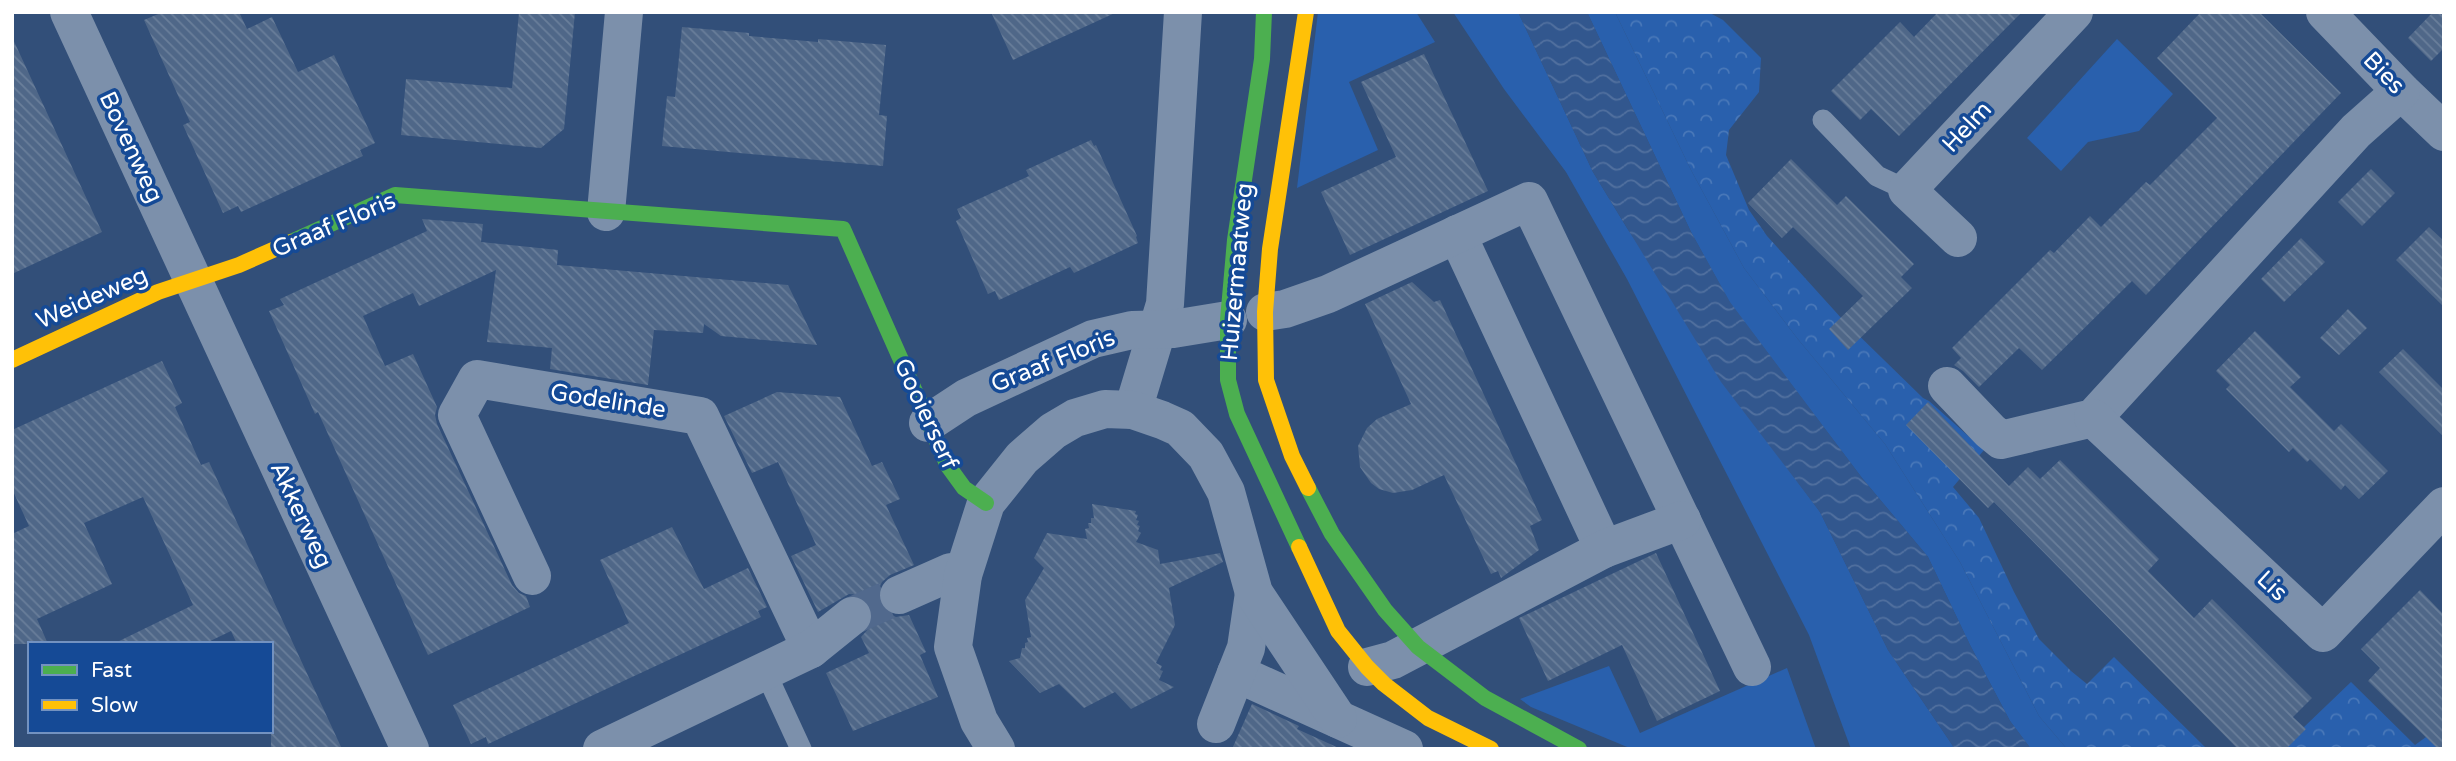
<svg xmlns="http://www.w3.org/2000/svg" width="2456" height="761" font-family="'Varela Round',sans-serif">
  <defs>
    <pattern id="forest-crowns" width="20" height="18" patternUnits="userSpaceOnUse" patternTransform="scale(1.75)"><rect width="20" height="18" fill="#2960ad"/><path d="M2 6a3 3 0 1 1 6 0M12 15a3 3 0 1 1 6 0" fill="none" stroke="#4978b9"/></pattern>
    <pattern id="water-waves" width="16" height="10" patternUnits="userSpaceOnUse" patternTransform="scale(1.75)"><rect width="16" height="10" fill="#32578e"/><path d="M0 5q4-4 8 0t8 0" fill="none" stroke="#51709f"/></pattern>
    <pattern id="building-back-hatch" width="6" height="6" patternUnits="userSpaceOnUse" patternTransform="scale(1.75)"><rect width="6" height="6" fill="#4f6788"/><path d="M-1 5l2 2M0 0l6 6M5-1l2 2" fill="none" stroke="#697e9a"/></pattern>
  </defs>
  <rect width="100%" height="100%" fill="#324f79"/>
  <g fill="#2960ad">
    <path d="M1318,12H1416L1435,42L1349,82L1378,150L1297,188Z"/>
    <path d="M1453,12H1518L1593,172L1627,228L1786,466L1820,512L1888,650L1955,749H1851L1809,635L1627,279L1566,172L1504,89Z"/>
    <path d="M1587,12H1615L1691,170L1744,268L1797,338L1885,444L1960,562L2039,716L2067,749H2031L2010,721L1970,645L1928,557L1862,478L1730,303L1691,232Z"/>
    <path d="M2117,39L2173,94L2139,131L2088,142L2061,171L2027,138Z"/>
    <path d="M1609,666L1640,733L1787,668L1816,749H1632L1531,707L1520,699Z"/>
  </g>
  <g fill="url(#forest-crowns)">
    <path d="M1615,12H1708L1723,20L1761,58L1759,92L1729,130L1726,155L1749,210L1767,236L1843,320L1923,398L1929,401L1984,450L1953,487L1979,518L2014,592L2039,639L2071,671L2087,684L2114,657L2207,749H2067L2039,716L1960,562L1885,444L1797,338L1744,268L1691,170Z"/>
    <path d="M2351,682L2415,745L2444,724V749H2281Z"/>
  </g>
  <path fill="url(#water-waves)" d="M1518,12H1587L1691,232L1730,302L1862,478L1928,557L1970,645L2010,721L2031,749H1955L1888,650L1820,512L1721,382L1593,172Z"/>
  <g fill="url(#building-back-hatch)">
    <path d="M163,12H239L247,29L272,17L298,72L334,55L375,143L360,150L363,156L241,212L238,206L223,213L183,125L190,122L144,20Z"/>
    <path d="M519,12H575L564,129L541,148L401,135L406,79L512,88Z"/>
    <path d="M991,12H1117L1013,60Z"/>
    <path d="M1938,12H2022L1899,136L1871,109L1860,120L1831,91L1900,22L1914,37Z"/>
    <path d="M2201,12H2259L2341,93L2146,295L2132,281L2042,370L2019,348L1979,387L1963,371L1954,365L1961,358L1952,348L2050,250L2054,253L2090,216L2101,227L2146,182L2150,185L2217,118L2157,58Z"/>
    <path d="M2433,12H2444V48L2431,61L2408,38Z"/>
    <path d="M682,27L749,33V36L783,39L818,42V39L886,45L879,115L887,116L883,166L662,146L667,96L675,97Z"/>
    <path d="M12,37L102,232L12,274Z"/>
    <path d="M1424,54L1488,191L1350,255L1321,192L1396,157L1361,82Z"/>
    <path d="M1091,140L1094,146L1096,145L1137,236L1136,237L1138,243L1074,273L1070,267L999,300L995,291L988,294L956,221L961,218L957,209L1029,176L1026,170Z"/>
    <path d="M1791,159L1837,205L1846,196L1914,264L1901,277L1912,288L1848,350L1829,329L1863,296L1793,227L1782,238L1748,203Z"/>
    <path d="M2371,169L2395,193L2362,226L2338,202Z"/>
    <path d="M422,219L483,224L481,242L558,250L557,265L788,285L817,345L721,336L704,324L703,333L654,330L648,385L550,369L552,348L487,342L496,270L419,306L413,293L363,316L385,366L413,354L437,407L435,415L437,424L512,585L519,593L526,596L530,607L428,655L318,412L315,414L269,311L284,305L280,299L427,231Z"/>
    <path d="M2429,227L2444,241V307L2396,260Z"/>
    <path d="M2301,238L2325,262L2284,302L2261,279Z"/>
    <path d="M1412,282L1434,302L1440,300L1542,520L1530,526L1539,550L1501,578L1498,571L1491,574L1444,475L1412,490L1393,493L1379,489L1371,483L1360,467L1358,446L1367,428L1377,419L1411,404L1365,304Z"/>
    <path d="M2348,309L2367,328L2339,355L2320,338Z"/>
    <path d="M2255,331L2301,377L2290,387L2334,431L2341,424L2388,471L2359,499L2345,485L2341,490L2310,459L2307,462L2293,448L2289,452L2226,389L2230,385L2216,371Z"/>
    <path d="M2403,349L2444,390V437L2379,372Z"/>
    <path d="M162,361L182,403L175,407L201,465L209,462L342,749H271V644H237L231,631L204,644H113L193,605L143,497L84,523L112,584L37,619L48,644H12V534L29,526L12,489V430Z"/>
    <path d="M777,392L840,397L872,466L882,462L900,499L886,505L914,565L890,575L882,582L877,592L879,603L886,612L896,617L909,615L926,652L920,655L938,697L853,731L826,673L869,653L861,637L872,625L873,612L869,602L859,595L849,594L818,612L791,556L816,545L778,462L752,473L724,416Z"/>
    <path d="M1928,402L2009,486L2028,467L2040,479L2060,460L2159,559L2148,571L2194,618L2212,599L2312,698L2293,717L2306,729L2286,749H2238L1994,502L1988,508L1906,425Z"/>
    <path d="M1092,504L1136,511L1135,514L1138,515L1136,520L1139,521L1137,525L1140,526L1138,531L1141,533L1136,542L1158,550L1160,564L1220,553L1223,562L1169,588L1175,625L1156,663L1162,666L1160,670L1163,671L1159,680L1174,687L1131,709L1115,692L1084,708L1059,684L1040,693L1009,661L1020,658L1022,648H1025V643L1028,642L1027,638L1031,637L1025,600L1044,568L1034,558L1047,533L1087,539L1085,529L1089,528L1088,523H1091V518H1094Z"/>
    <path d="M672,527L704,589L748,568L767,607L758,611L761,617L488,744L486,737L471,744L453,705L629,623L600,560Z"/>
    <path d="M1656,553L1720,691L1657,721L1622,645L1548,681L1519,618Z"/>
    <path d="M2420,590L2444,615V749H2438L2368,681L2380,668L2361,649Z"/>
    <path d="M1252,704L1299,726L1297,729L1341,749H1232Z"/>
  </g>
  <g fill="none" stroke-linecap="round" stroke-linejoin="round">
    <path stroke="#51698d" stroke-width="38" stroke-dasharray="38 19" stroke-linecap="butt" d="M852,616L899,595"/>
    <g stroke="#7c90ab" stroke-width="21">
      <path d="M1823,120L1877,176L1907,190"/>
      <path d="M765,671L801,749"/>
    </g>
    <g stroke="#7c90ab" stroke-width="38">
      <path d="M69,12L410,749"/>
      <path d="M2325,12L2401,91L2444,132"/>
      <path d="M606,212L624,12"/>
      <path d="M1457,234L1604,549"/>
      <path d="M1958,238L1907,190L2074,12"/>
      <path d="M1265,312L1285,309L1328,294L1529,201L1752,667"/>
      <path d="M1947,386L1990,431L2001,440L2093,418L2356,131L2401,91"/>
      <path d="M1133,410L1165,304L1183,12"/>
      <path d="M2093,418L2323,633L2444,506"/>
      <path d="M928,423L966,398L1093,339L1132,330L1173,329L1228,320"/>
      <path d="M532,576L457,415L477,379L700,416L811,649"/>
      <path d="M899,595L951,572L963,575"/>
      <path d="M1367,667L1393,660L1604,549L1682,520"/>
      <path d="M1236,673L1404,749"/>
      <path d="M1216,724L1246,648L1254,593"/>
      <path d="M602,749L811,649L852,616"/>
      <path d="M996,749L979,721L953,647L963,575L986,503L1022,458L1053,431L1075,418L1105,409L1133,410L1162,420L1180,428L1206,455L1226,492L1254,593L1338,719"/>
    </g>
    <g stroke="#4caf50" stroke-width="16">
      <path d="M1264,12L1262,59L1235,240L1228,320V380L1237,414L1299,547"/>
      <path d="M291,242L395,195L843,229L948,466L964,488L986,503"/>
      <path d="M1308,488L1332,534L1385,610L1418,647L1485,698L1579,749"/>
    </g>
    <g stroke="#ffc107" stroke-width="16">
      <path d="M1306,12L1270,249L1265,312L1266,380L1292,456L1308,488"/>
      <path d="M12,360L158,292L239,265L291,242"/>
      <path d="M1299,547L1338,631L1367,667L1384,684L1428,718L1491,749"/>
    </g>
  </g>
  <g text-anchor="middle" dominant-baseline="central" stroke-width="7" stroke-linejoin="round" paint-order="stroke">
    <g font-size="24" fill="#fff" stroke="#154a96">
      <text transform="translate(2384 73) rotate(46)">Bies</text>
      <text transform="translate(1967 127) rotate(-47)">Helm</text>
      <text transform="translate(131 147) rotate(65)">Bovenweg</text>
      <text transform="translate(334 225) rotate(-23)">Graaf Floris</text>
      <text transform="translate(1237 272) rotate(-85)">Huizermaatweg</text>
      <text transform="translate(92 298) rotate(-24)">Weideweg</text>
      <text transform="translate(1053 361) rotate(-22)">Graaf Floris</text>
      <text transform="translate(608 401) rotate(9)">Godelinde</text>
      <text transform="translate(926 414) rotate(65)">Gooierserf</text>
      <text transform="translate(301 515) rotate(65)">Akkerweg</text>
      <text transform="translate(2272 586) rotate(43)">Lis</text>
    </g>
  </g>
  <rect width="2456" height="761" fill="none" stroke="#ffffff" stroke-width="28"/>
  <rect x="28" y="642" width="245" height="91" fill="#154a96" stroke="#7392c0" stroke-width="2"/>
  <rect x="42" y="665" width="35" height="10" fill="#4caf50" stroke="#7392c0" stroke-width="2"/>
  <text x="91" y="677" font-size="21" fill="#ffffff">Fast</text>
  <rect x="42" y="700" width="35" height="10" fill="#ffc107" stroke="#7392c0" stroke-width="2"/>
  <text x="91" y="712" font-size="21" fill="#ffffff">Slow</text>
</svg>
